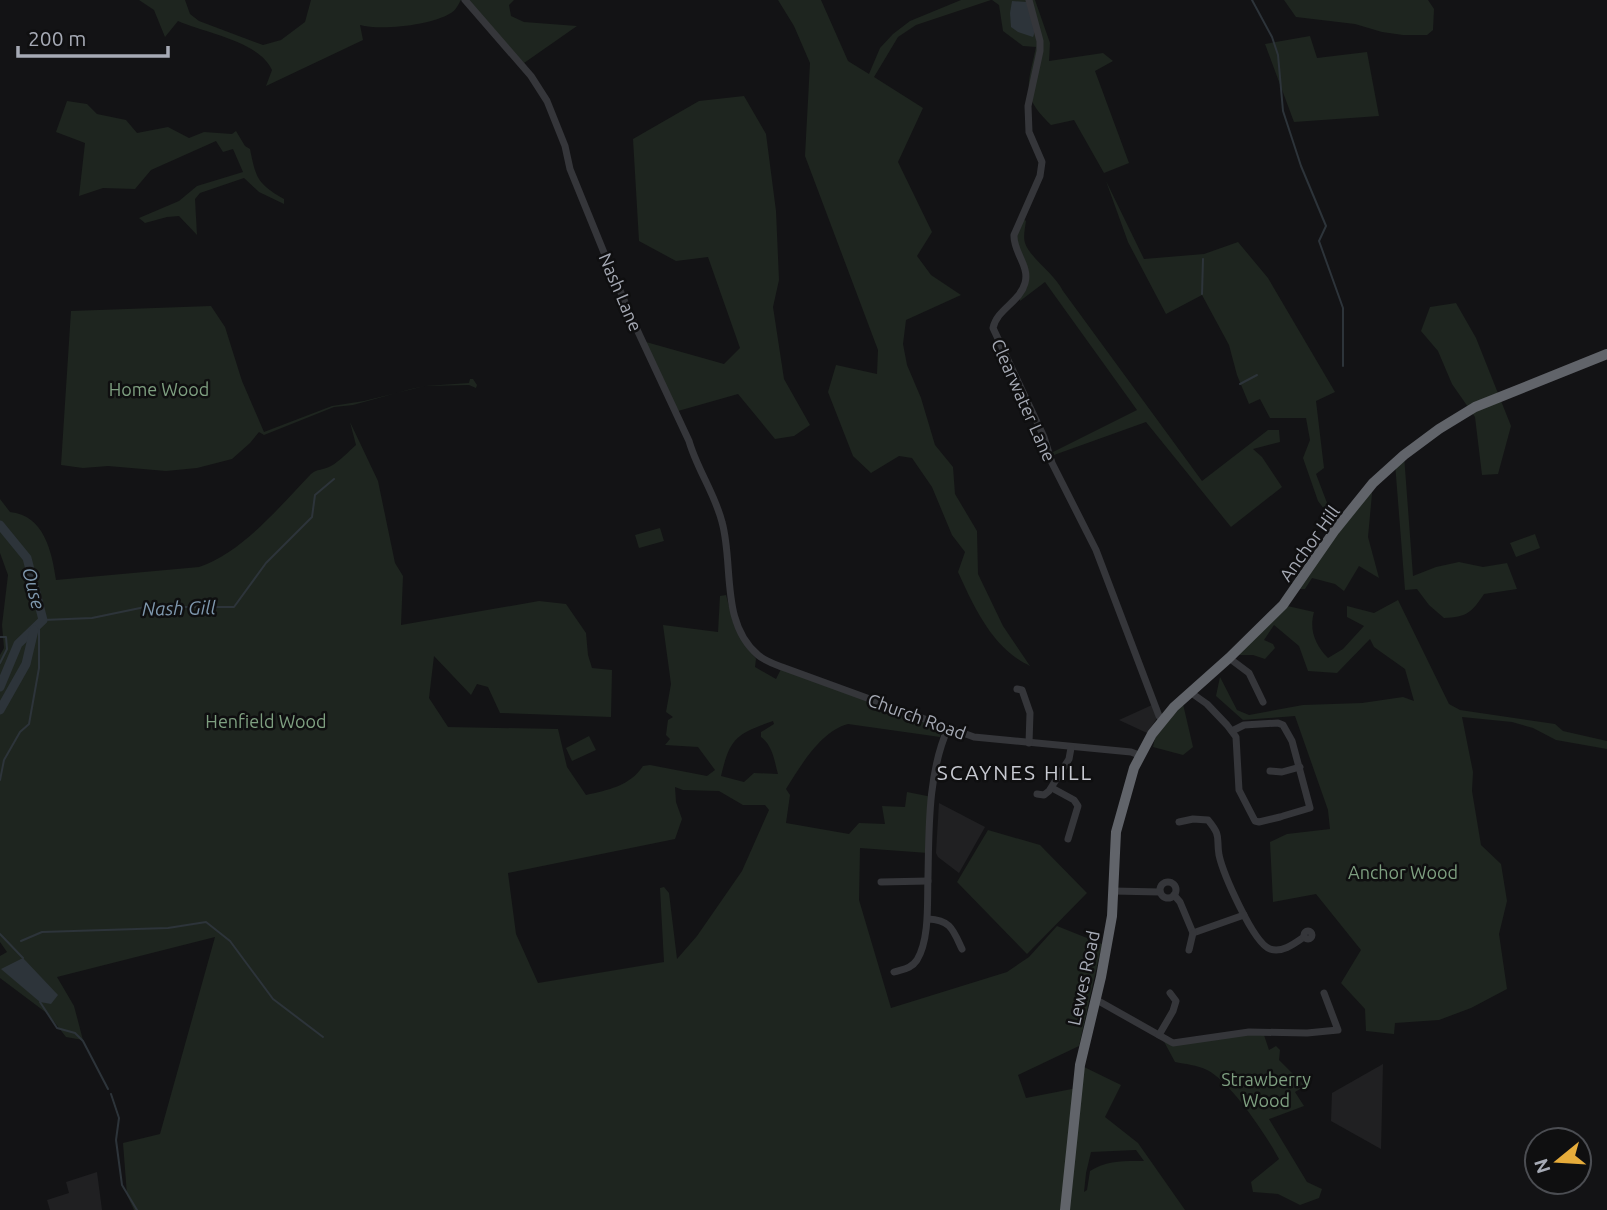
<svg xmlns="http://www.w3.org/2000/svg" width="1607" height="1210" font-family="Ubuntu,sans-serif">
  <rect width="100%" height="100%" fill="#131315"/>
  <g fill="#202022">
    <path d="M1152,705L1157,718L1147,733L1119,720Z"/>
    <path d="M939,803L985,827L959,873L938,857L936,853Z"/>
    <path d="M1383,1064L1381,1149L1331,1121L1332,1093Z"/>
    <path d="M97,1172L102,1210H50L47,1200L69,1193L66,1182Z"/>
  </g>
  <g fill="#1e251f" fill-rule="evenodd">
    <path d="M139,0H185L190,14L199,21L263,45L281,40L305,22L311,0H461C458,5 456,10 451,13C432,25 381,31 360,25L363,40L266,86L272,70C259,41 205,33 178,21L165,37L154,10Z"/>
    <path d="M465,0H514L509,5L511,16L524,22L577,26L524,63Z"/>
    <path d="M778,0H821L848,61L869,74L880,48L893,34L910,21L961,0H991L916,25L898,37L874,77L923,108L898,162L932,232L917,256L931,275L961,295L906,320L903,344L907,365L921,398L935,445L953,467L955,494L977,531L978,574L1003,626L1030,666C993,649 974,607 958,572L965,552L952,535L932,487L912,458L899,456L871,473L853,456L828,392L836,365L877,374L878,350L805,156L810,63L794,26Z"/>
    <path d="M992,0H1035L1050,43L1049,61L1103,53L1113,61L1095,71L1129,163L1104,173L1074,120L1051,125C1020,95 1028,86 1036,47L1023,46L1003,31L999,5Z"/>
    <path d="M1284,0H1428L1434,9L1433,30L1427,35H1403L1382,32L1355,24L1296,17Z"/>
    <path d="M1310,36L1317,58L1367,52L1379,116L1294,122L1265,44Z"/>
    <path d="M744,96L766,134L776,211L779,280L773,307L784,379L810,425L794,436L775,439L738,394L678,411L646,342L724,364L740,348L708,257L676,261L639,241L633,139L699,101Z"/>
    <path d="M67,101L87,104L97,114L126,120L137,133L168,127L189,138L204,132L232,134L236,131L245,146L250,149C256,179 258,184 284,199V204L259,192L244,178L200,193L195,199L197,235L179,216L167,217L145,223L139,218L179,201L197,186L243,172L233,149L223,152L216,141L151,170L135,189L103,188L79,196L85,143L56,132Z"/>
    <path d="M1106,181L1144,259L1204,254L1238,242L1268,278L1335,392L1316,401L1324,468L1316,474L1332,516L1331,518L1318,501L1303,458L1310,440L1306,418H1270L1260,399L1249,404L1237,375L1229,345L1202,295L1166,314L1128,242Z"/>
    <path d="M1022,218L1026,221C1025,228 1023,237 1025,243C1030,258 1055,274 1063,291L1202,481L1268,430H1279L1280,442L1253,449L1262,457L1282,487L1231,527L1146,422L1054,455L1053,452L1137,410L1045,282L1020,301V295L1026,280L1014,235Z"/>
    <path d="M1456,303L1476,338L1511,426L1498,474L1482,475L1475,417L1452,384L1438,351L1421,331L1430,307Z"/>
    <path d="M211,306L225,327L242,381L264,432L332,406L364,401L425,386L469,383L470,379H473L477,385L476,388L469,385L425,386L411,389L353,405L334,407L264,435L259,432L250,443L232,459L197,468L166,471L108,466L83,468L61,465L71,311Z"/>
    <path d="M350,422L378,481L395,563L403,576L401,625L539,601L566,604L586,633L588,655L592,668L612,670L611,717L500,713L488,687L477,684L471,695L434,656L429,698L448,727L558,729L567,767L586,795C608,790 630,786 643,766L650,765L707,776L715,770L698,747L665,745L670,739L666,735L668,720L673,717L666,712L671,684L663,625L718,632L720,596L726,595L734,625L756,659L755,667L776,679L782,667L938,724L941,733L940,737L848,724C821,731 801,765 786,789L790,795L786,823L849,834L859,823L885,824L882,806L905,807L907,792L932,797L928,853L860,848L859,900L891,1008L1007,972L1029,957L1057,926L1102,944L1079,1046L1018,1075L1026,1098L1077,1088L1080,1065L1121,1085L1105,1117L1138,1143L1185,1210H134L127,1195L123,1143L160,1134L215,937L57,977L74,1006L83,1040L66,1037L48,1014L0,978V956L7,952L0,942V655L4,648L2,625L8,575L0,553V499L10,512C44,515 52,552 56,580L199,567C242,553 280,506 311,474C316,469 324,470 331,466C340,461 348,452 356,445ZM773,721L774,724L761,732V737C773,746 774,760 778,774L754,773L744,782L721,776C730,738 736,734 773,721ZM675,787L683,790L719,791L743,805H765L769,810L742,871L697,936L677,959L669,893L664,887L660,888L664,962L538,983L516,934L508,873L675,839L682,819L676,802ZM1136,1150L1144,1161C1125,1161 1107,1160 1090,1171L1087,1190L1084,1192L1086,1173L1091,1152Z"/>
    <path d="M1404,455L1413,576L1436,567L1459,562L1483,567L1507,563L1517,589L1484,594C1471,613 1467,617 1444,618L1429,605L1417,589L1405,590L1395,463Z"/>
    <path d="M1373,483L1368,537L1379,578L1359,566L1344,591L1335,584L1312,578L1305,589H1296Z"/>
    <path d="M660,528L664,541L639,548L635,535Z"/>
    <path d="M1535,534L1540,548L1516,557L1510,543Z"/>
    <path d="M1398,600L1449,704L1460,710L1555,724L1563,731L1607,741V749L1556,740L1533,728L1512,722L1462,717L1473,772L1472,791L1481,845L1501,864L1507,901L1499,934L1507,989L1471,1008L1439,1020L1395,1023L1394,1034L1366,1031L1365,1009L1341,983L1361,950L1316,894L1273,902L1270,842L1287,834L1330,829L1328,810L1295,716L1243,720L1216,696L1220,677L1237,710L1249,715L1303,705L1362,703L1403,697L1414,701L1405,669L1374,647L1370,639L1337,673L1308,671L1299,646L1274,625L1264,640L1273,644L1275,648L1265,659L1253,655H1235L1283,605L1314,612C1309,630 1315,645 1328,658L1343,649L1364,626L1347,617V606L1374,613Z"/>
    <path d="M1183,704L1193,747L1183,755L1153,747L1155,738Z"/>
    <path d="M589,736L596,750L572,761L566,748Z"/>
    <path d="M988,830L1040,845L1087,893L1027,954L957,882Z"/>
    <path d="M1263,1032L1269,1050L1276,1046L1280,1050L1279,1060L1305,1086L1295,1092L1304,1106L1269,1119L1307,1182L1322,1189L1319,1198L1300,1205L1278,1194L1253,1192L1251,1182L1279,1159C1267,1136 1230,1081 1207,1070C1197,1065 1185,1064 1175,1062L1161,1036L1173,1043Z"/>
  </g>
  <g fill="#2d343a">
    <path d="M1012,1L1026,2C1032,12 1038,25 1033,37L1018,32L1011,27L1010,13Z"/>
    <path d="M23,958L58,995L51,1004L40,1002L1,969Z"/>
  </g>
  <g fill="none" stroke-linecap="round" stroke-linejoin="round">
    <g stroke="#2d343a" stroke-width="2">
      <path d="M1252,0L1272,37L1278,55L1283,111L1301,166L1326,226L1319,241L1343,308V366"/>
      <path d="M1202,294L1203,259"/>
      <path d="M1240,384L1257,375"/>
      <path d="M43,620L92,618L145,607H234L266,563L312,517L315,495L334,479"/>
      <path d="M0,637H6L7,649L0,663"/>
      <path d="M0,780L4,760L20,732L29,724L39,668V625"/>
      <path d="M0,934L23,958"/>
      <path d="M21,941L42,932L168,928L206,922L230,941L273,999L323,1037"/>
      <path d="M40,1002L57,1028L75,1033L83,1041L108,1089"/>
      <path d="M111,1094L119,1118L116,1140L122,1185L137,1210"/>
    </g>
    <g stroke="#2d343a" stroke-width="9">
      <path d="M0,525L27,558L43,620L18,644L0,687"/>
      <path d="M0,710L26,664L34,630"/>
    </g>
    <g stroke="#35363a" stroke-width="7">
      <path d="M465,0L531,76L547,101L565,146L570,169L605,255L633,321L689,441C697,469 715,494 722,522C734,565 720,623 758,655C765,661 774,664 782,667L974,737L1131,752L1139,755"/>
      <path d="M1029,0L1040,41V51L1028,106L1029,132L1042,162L1040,176L1014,235C1013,252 1030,266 1025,283C1020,302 997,309 993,328L1044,437L1052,463L1096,550L1159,716L1163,720"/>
      <path d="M1229,658L1249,673L1263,702"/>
      <path d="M1017,689L1022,690L1030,713L1029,743"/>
      <path d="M1190,692L1207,704L1227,725L1236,737L1239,790L1255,821L1259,822L1280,817"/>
      <path d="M1232,731L1244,725L1278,723L1283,725L1292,741L1310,808L1283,816"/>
      <path d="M1270,771L1282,772L1300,767"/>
      <path d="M1052,788L1074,800L1078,806L1068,839"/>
      <path d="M1037,794L1044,795L1049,791L1069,759L1071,748"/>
      <path d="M1179,822L1193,819L1208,820C1222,837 1216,837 1219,855C1223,873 1253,943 1270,949C1282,953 1294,944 1304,937"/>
      <path d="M881,882L928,881"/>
      <circle cx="1168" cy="890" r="8"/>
      <path d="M1113,891L1160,892"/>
      <path d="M1174,895L1180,902L1193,933L1244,915"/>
      <path d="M928,919C951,920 953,930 962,949"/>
      <circle cx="1308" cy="935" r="4"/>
      <path d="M1189,950L1193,933"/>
      <path d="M894,972C903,969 911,969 917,960C930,939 927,900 928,876C929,828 928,773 948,728"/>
      <path d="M1095,999L1173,1043L1249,1032L1307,1033L1338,1030L1324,993"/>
      <path d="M1159,1035L1173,1011L1176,1001L1170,993"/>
    </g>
    <path stroke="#61646a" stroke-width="10" d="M1065,1210L1080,1065L1101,977L1112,916L1116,832L1134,768L1152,734L1174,707L1229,658L1283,605L1335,530L1373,483L1404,455L1439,429L1475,407L1607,354"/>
  </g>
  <g text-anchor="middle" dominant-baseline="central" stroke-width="5" stroke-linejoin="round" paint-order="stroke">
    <g font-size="18" fill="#a6aab5" stroke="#0f0f10">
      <text transform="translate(621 292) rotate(67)">Nash Lane</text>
      <text transform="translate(1024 400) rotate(66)">Clearwater Lane</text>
      <text transform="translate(1309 543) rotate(-54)">Anchor Hill</text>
      <text transform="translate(917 716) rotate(20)">Church Road</text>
      <text transform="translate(1083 978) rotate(-78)">Lewes Road</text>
    </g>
    <g font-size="18" fill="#7e9f80" stroke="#0f0f10">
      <text x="159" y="389">Home Wood</text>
      <text x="266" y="721">Henfield Wood</text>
      <text x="1403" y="872">Anchor Wood</text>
      <text x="1266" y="1079">Strawberry<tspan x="1266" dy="21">Wood</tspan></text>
    </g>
    <g font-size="19" font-style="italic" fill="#7f98ae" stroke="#0f0f10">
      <text transform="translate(34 588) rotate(76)">Ouse</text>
      <text transform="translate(179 608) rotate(-1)">Nash Gill</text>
    </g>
    <g font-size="21" letter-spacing="2" fill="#c7c9d1" stroke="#0f0f10">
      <text x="1015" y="772">SCAYNES HILL</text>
    </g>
  </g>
  <g transform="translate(1558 1161) rotate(252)"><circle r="33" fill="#0f0f10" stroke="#4b4d52" stroke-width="2"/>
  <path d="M0-5L12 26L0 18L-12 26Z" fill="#e6ac3b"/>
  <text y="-10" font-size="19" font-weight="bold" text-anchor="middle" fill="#a6aab5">N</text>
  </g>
  <path d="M18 46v10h150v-10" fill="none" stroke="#a6aab5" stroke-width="3.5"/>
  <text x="28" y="46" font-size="21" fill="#a6aab5" stroke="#0f0f10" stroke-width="5" paint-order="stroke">200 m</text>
</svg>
